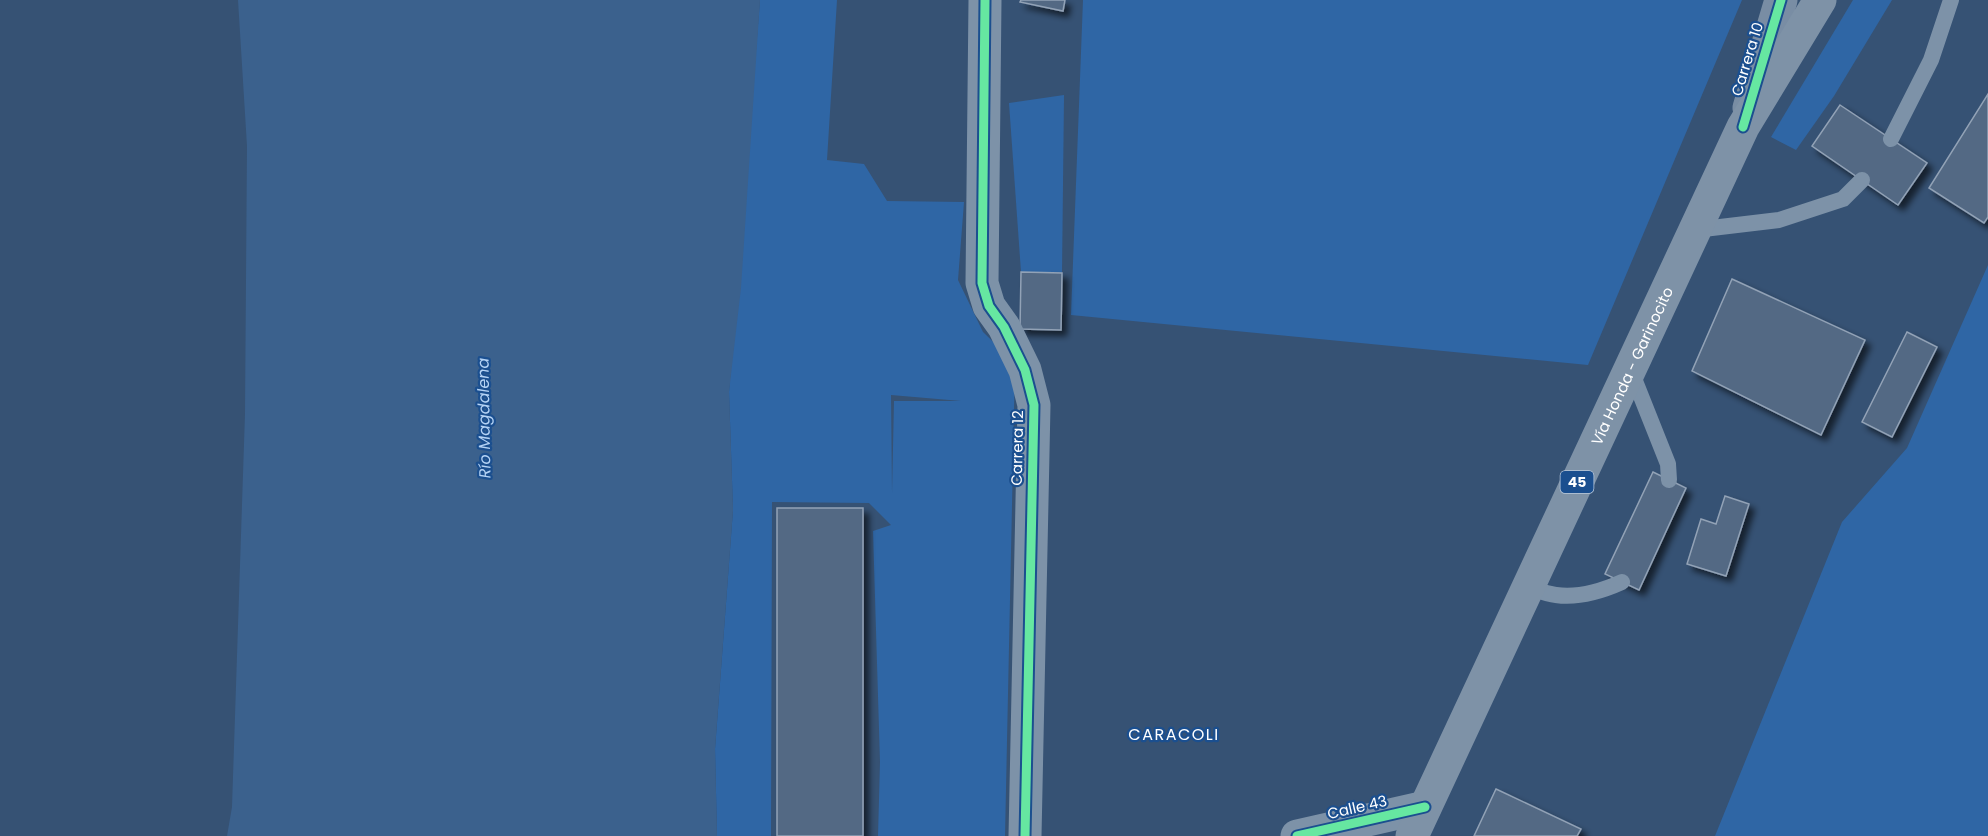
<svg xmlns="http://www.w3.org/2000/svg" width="1988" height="836" font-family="Poppins,sans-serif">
  <defs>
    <filter id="shadow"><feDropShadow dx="5.5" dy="5.5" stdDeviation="3" flood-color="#0009"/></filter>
  </defs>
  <rect width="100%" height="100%" fill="#365274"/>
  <g fill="#2f66a5" fill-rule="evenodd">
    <path d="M760,0H837L827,160L864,164L887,201L964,202L958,280L983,332L1015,363L1005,836H878L880,762L873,531L891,525L869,503L772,502L771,836H717L715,749L733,510L729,392ZM891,395L961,401H894L892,493Z"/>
    <path d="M1083,0H1742L1588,365L1071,315Z"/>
    <path d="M1853,0H1892L1834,96L1796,150L1771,137Z"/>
    <path d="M1064,95L1062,273L1021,272L1009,103Z"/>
    <path d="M1988,265V836H1715L1842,522L1907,448Z"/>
  </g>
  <path fill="#3b618d" d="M238,0H760L741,288L729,392L733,510L715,749L717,836H227L232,807L245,414L247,146Z"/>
  <g fill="#526984" stroke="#92a2b6" stroke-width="1.5" filter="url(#shadow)">
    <path d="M1021,0H1065L1063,11L1020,2Z"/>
    <path d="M1988,94V217L1984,223L1929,188Z"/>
    <path d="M1840,105L1927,163L1898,205L1812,146Z"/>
    <path d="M1021,272L1062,273L1061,330L1020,329Z"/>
    <path d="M1732,279L1865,340L1821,435L1692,371Z"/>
    <path d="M1907,332L1937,347L1892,437L1862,422Z"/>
    <path d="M1653,472L1686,488L1639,590L1605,574Z"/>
    <path d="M1725,496L1749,504L1726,576L1687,564L1701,519L1716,524Z"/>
    <rect x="777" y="508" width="86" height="328"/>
    <path d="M1496,789L1581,829L1577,836H1474Z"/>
  </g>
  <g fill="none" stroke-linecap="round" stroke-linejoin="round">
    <g stroke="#7d92a8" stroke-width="16">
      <path d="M1891,139L1931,60L1951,0"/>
      <path d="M1695,230L1779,220L1843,199L1862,180"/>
      <path d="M1631,371L1668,464L1669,480"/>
      <path d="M1528,587C1537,590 1547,594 1556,595C1577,598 1602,591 1622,582"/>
    </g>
    <g stroke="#7d92a8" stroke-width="33">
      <path d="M985,0L982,283L989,306L1004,327L1025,370L1034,405L1025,836"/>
      <path d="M1297,836L1425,807"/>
    </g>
    <path stroke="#798da4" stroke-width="33" d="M1749,108L1781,0"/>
    <path stroke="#7e92a7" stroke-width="33" id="s1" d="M1412,836L1743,127L1820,0"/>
    <defs>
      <g id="cycleway">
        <path d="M985,0L982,283L989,306L1004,327L1025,370L1034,405L1025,836"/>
        <path d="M1743,127L1781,0"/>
        <path d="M1297,836L1425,807"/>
      </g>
    </defs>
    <use href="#cycleway" stroke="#1b4f8f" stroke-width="13"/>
    <use href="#cycleway" stroke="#66e7a1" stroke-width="9"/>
  </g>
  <g text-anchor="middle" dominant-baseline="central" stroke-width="4.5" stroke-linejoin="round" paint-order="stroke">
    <rect fill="#1b4f8f" stroke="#bbcadd" stroke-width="1.5" x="1560.5" y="471" width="33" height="22" rx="4.5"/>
    <g font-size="14" font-weight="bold" fill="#fff">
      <text x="1577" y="482">45</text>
    </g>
    <g font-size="15" fill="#fff" stroke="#1b4f8f">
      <text transform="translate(1747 59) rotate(-73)">Carrera 10</text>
      <text stroke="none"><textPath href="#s1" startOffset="519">Vía Honda - Garinocito</textPath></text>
      <text transform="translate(1017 448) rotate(-89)">Carrera 12</text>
      <text transform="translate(1357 807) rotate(-13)">Calle 43</text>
    </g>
    <g font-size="16" font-style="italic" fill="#b5d3f5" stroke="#1b4f8f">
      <text transform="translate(484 418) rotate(-91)">Río Magdalena</text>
    </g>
    <g font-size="16" letter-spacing="1.5" fill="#fff" stroke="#1b4f8f">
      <text x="1174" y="734">CARACOLI</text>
    </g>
  </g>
</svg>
